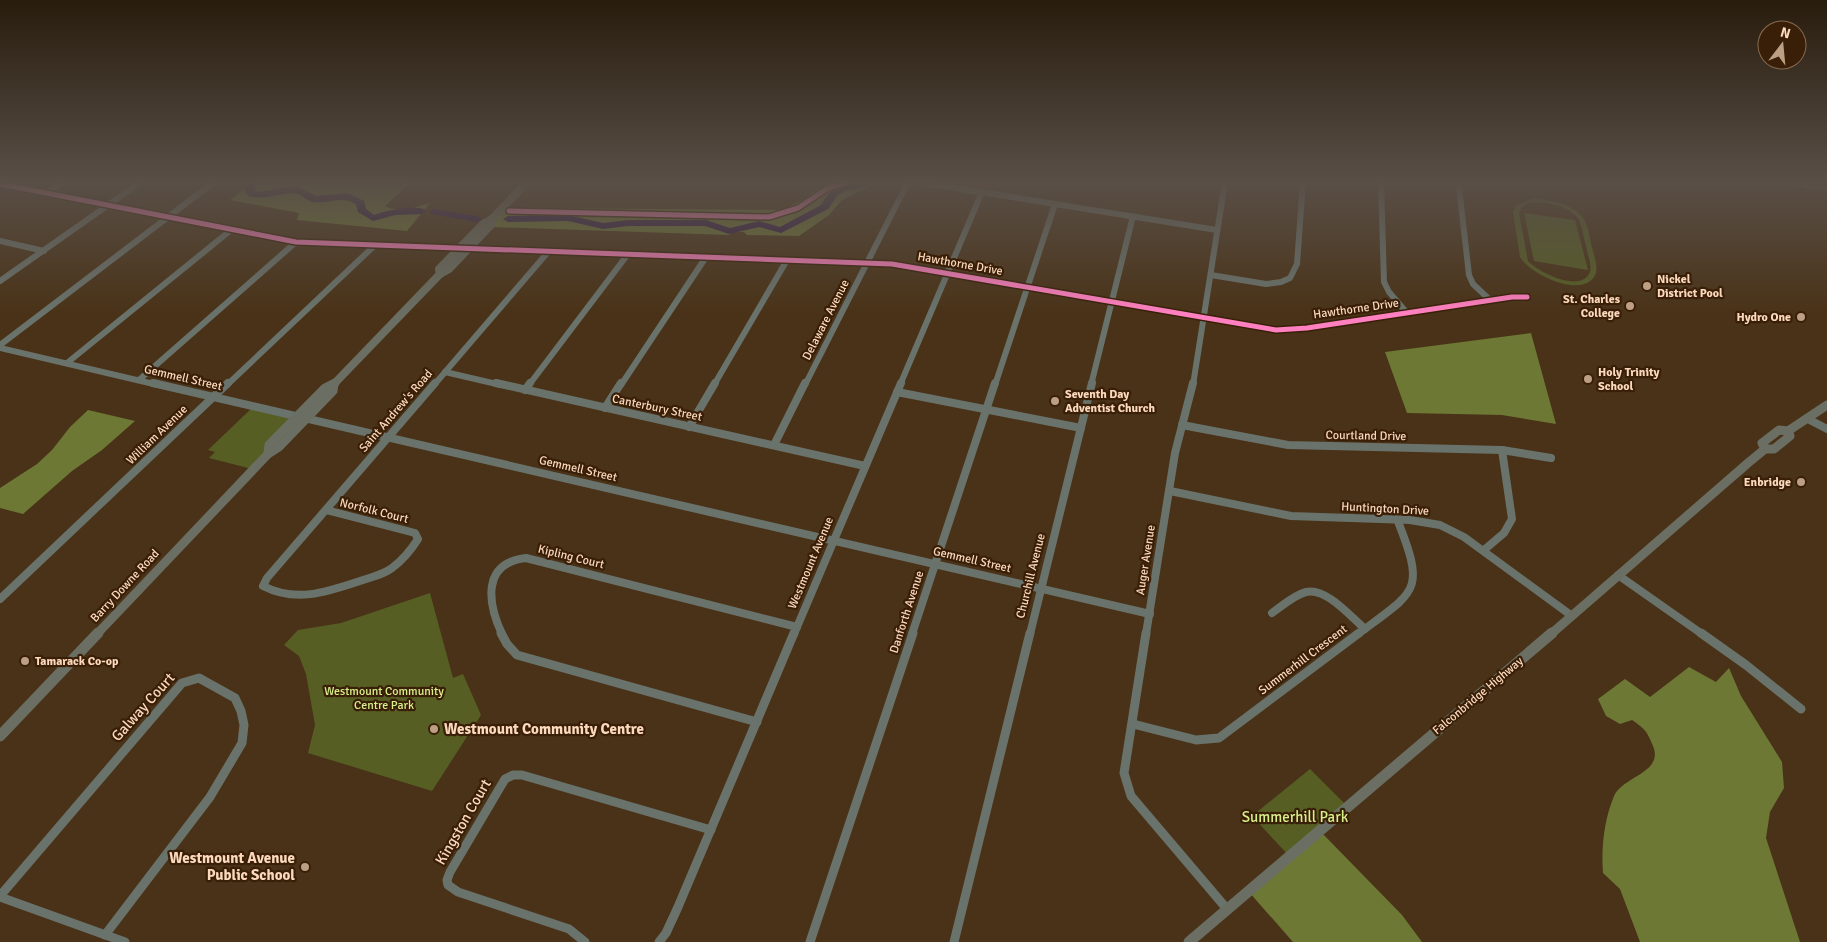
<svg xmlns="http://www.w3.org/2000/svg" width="1827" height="942" font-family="Signika,sans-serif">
  <rect width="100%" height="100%" fill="#493217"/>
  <g fill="#565e24" fill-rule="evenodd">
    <path d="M1533,199C1550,200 1576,204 1585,221C1589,229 1590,241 1593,251C1595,259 1599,269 1594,277C1580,298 1530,274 1520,257L1513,212L1516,205ZM1529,203C1544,201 1570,205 1579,220C1583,228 1584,240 1587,250C1588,256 1592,266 1590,272C1581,294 1538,272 1528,261L1519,213L1522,207Z"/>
    <path d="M1524,213L1575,220L1588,270L1534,261Z"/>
    <path d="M253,407L295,417L252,469L209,458L215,452L208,450Z"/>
    <path d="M430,593L453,678L463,674L481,715L432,791L308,753L315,725L306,674L299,656L284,645L298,630L341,623Z"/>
    <path d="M1310,769L1348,807L1290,857L1252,816Z"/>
  </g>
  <g fill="#6d7835">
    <path d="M247,182H411L385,206C396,213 418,207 430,203L407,231L297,220L299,213L230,200L243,190Z"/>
    <path d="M841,182H879L842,200L829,215L799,236L747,235L744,232H732L729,235L490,227L502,208L782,210L805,199L811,193L832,183Z"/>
    <path d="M1531,333L1556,424L1502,415L1407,413L1385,352Z"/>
    <path d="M88,410L135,421L102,450L72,471L23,514L0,508V488L37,464L52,450L70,427Z"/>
    <path d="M1689,667L1716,682L1729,668L1741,696L1782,762L1784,788L1770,812L1766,838L1800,942H1640L1620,889L1603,873C1601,848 1604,820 1614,796C1623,776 1664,773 1653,746C1647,731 1645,729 1632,720L1620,724L1606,716L1598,699L1625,679L1650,697Z"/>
    <path d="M1320,831L1402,915L1422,942H1293L1249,892Z"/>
  </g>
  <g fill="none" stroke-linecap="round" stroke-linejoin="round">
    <g fill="#301849" fill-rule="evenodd">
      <path d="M246,182H256L254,190L258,192L296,186L316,196L348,193L364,201L366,209L374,215C386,211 417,203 427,211L422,214L395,215L373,221L358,212L356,204C340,195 330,204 314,202C306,201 300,192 292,193C277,194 264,200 249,196L244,190Z"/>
      <path d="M862,182H874L863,188L844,191L837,196L828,209L781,233L759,227L729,234L705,226H628L603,229L568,221L508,222L503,219L508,216L568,215L603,223L628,220H706L730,228L759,221L780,227L821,205L830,192L838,187Z"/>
      <path d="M434,209L477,216L482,219L477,222L431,214L429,212Z"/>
    </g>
    <g stroke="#69736c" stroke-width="6">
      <path d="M918,182L1217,230"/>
      <path d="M1381,182L1384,282L1389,292L1407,313"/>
      <path d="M1456,182L1459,187L1469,275L1473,284L1490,300"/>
      <path d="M0,184L296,242L892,264L1276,330L1307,328L1512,297H1527"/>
      <path d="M46,193L63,182"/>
      <path d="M0,241L44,251"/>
      <path d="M1211,275L1266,284L1281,282L1290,278L1297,264L1303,182"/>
      <path d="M0,281L141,182"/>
      <path d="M0,345L214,182"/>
      <path d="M0,348L158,385"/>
      <path d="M67,363L231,230"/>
      <path d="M445,372L501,385"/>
      <path d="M139,380L296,242"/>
      <path d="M227,385L374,246"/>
      <path d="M434,385L548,252"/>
      <path d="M529,385L628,254"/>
      <path d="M621,385L706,257"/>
      <path d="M714,385L787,260"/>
      <path d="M805,385L906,186L914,182"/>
      <path d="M900,385L982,192"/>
      <path d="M995,385L1055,204"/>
      <path d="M1091,385L1133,216"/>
      <path d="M1193,385L1225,182"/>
    </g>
    <g stroke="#69736c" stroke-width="8">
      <path d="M153,383L1150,614"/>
      <path d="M496,383L865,466"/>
      <path d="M525,390L530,383"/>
      <path d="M897,392L1081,428"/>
      <path d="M605,408L621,383"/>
      <path d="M1808,419L1827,429"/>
      <path d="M1182,425L1288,445L1502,450L1551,458"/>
      <path d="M689,427L715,383"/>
      <path d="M774,445L805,383"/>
      <path d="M1170,491L1291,516L1410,520L1440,525L1464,537L1572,616"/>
      <path d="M326,510L415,533L418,539C411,550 403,560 392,568C383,575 371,577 360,581C327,592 296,603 263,586L267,578L435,383"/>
      <path d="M1484,550L1504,533L1512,519L1502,450"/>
      <path d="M1618,575L1702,634"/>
      <path d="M0,599L228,383"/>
      <path d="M1272,613C1282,606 1294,595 1306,592C1326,587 1351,617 1365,629"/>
      <path d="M502,634C488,604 481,563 526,558L797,627"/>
      <path d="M794,634L901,383"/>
      <path d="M912,634L995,383"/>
      <path d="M1030,634L1092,383"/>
      <path d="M1146,634L1175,453L1193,383"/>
      <path d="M1358,634C1417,590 1426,592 1397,519"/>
    </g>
    <g stroke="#69736c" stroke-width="9">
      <path d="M501,633L507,644L517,655L757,722"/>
      <path d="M1146,633L1124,773L1131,796L1227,909"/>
      <path d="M1701,633L1746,665L1801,709"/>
      <path d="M1133,724L1196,740L1219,738L1359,633"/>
      <path d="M0,896L182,683L199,678L235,698L241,711L244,725L242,743L210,797L105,935"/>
      <path d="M0,897L125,942"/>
      <path d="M585,942L569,929L458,892L448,885L447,880L450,872L505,779L513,775H522L711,830"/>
      <path d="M659,942L666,933L678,907L794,633"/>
      <path d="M810,942L913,633"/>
      <path d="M954,942L1030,633"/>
    </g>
    <g stroke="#6b6e62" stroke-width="8">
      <path d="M440,274L439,269L483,224L492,219L527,182"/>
      <path d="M333,385L440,274L449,269L491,225L492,219"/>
    </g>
    <g stroke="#6b6e62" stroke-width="9">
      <path d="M1765,449L1762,443L1779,430L1788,431L1827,405"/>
      <path d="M268,454L269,445L325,388L335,383"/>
      <path d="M97,634L268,454L279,447L333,391L334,384"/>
      <path d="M1551,634L1748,463L1765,449H1774L1790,436L1788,431"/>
    </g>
    <g stroke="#6b6e62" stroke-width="11">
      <path d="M0,736L98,633"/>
      <path d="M1189,942L1552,633"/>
    </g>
    <defs>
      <path id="rail" d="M1773,182L1827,189"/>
    </defs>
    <use href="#rail" stroke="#777366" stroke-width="2.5"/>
    <use href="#rail" stroke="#391f07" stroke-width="1" stroke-dasharray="4.5" stroke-linecap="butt"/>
    <defs>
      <g id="cycleway">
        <path d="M0,184L296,242L892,264L1276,330L1307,328L1512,297H1527"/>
        <path d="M509,211L769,217L798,208L828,188L847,182"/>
      </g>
    </defs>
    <use href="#cycleway" stroke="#391f07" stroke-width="8"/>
    <use href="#cycleway" stroke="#ff80c0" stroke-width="5"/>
  </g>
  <linearGradient id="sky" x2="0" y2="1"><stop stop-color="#281c0d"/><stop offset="0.58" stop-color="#594f47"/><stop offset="1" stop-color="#594f47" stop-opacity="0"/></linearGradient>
  <rect width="1827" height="314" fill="url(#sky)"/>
  <g fill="#bd9f83" stroke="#391f07" stroke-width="2">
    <circle cx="1647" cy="286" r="5"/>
    <circle cx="1630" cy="306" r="5"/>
    <circle cx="1801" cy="317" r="5"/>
    <circle cx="1588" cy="379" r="5"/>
    <circle cx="1055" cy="401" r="5"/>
    <circle cx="1801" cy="482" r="5"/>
    <circle cx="25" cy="661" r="5"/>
    <circle cx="434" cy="729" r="5"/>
    <circle cx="305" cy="867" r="5"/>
  </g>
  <g text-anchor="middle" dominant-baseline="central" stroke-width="4.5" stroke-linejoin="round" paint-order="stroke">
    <g font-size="12" fill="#fcd9bd" stroke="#391f07">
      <text transform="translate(960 264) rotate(10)">Hawthorne Drive</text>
      <text transform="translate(1356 309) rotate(-8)">Hawthorne Drive</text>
      <text transform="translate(826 320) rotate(-63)">Delaware Avenue</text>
      <text transform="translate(183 378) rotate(13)">Gemmell Street</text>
      <text transform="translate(657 408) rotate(12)">Canterbury Street</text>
      <text transform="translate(396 411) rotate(-49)">Saint Andrew's Road</text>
      <text transform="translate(157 435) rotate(-44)">William Avenue</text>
      <text transform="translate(1366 436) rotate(1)">Courtland Drive</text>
      <text transform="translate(578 469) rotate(13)">Gemmell Street</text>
      <text transform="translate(1385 509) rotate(3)">Huntington Drive</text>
      <text transform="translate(374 511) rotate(14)">Norfolk Court</text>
      <text transform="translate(571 557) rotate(14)">Kipling Court</text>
      <text transform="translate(972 560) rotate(13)">Gemmell Street</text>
      <text transform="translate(1146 560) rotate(-81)">Auger Avenue</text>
      <text transform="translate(811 563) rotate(-67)">Westmount Avenue</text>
      <text transform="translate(1031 576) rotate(-76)">Churchill Avenue</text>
      <text transform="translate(125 586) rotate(-47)">Barry Downe Road</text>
      <text transform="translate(907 612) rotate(-72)">Danforth Avenue</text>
      <text transform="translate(1303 660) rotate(-37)">Summerhill Crescent</text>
      <text transform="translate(1478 696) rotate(-40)">Falconbridge Highway</text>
    </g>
    <g font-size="12" font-weight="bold" fill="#fcd9bd" stroke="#391f07" text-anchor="start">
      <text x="1657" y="279">Nickel<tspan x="1657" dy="14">District Pool</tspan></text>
      <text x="1620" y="299" text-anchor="end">St. Charles<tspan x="1620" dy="14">College</tspan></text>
      <text x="1791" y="317" text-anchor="end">Hydro One</text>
      <text x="1598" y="372">Holy Trinity<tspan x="1598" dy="14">School</tspan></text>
      <text x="1065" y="394">Seventh Day<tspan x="1065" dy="14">Adventist Church</tspan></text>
      <text x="1791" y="482" text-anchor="end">Enbridge</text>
      <text x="35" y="661">Tamarack Co-op</text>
    </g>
    <g font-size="12" fill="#d8f08a" stroke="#391f07">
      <text x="384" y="691">Westmount Community<tspan x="384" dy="14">Centre Park</tspan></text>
    </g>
    <g font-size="15" fill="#fcd9bd" stroke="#391f07">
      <text transform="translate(143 707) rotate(-48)">Galway Court</text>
      <text transform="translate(463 822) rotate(-60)">Kingston Court</text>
    </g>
    <g font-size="15" font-weight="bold" fill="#fcd9bd" stroke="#391f07" text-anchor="start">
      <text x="444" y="729">Westmount Community Centre</text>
      <text x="295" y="858" text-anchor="end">Westmount Avenue<tspan x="295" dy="17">Public School</tspan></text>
    </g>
    <g font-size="15" fill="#d8f08a" stroke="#391f07">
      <text x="1295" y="817">Summerhill Park</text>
    </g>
  </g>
  <g transform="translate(1782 45) rotate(16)"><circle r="24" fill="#391f07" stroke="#876950"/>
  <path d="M0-4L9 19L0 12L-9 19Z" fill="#bd9f83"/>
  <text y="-8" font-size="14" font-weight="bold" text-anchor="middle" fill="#fcd9bd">N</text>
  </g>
</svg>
